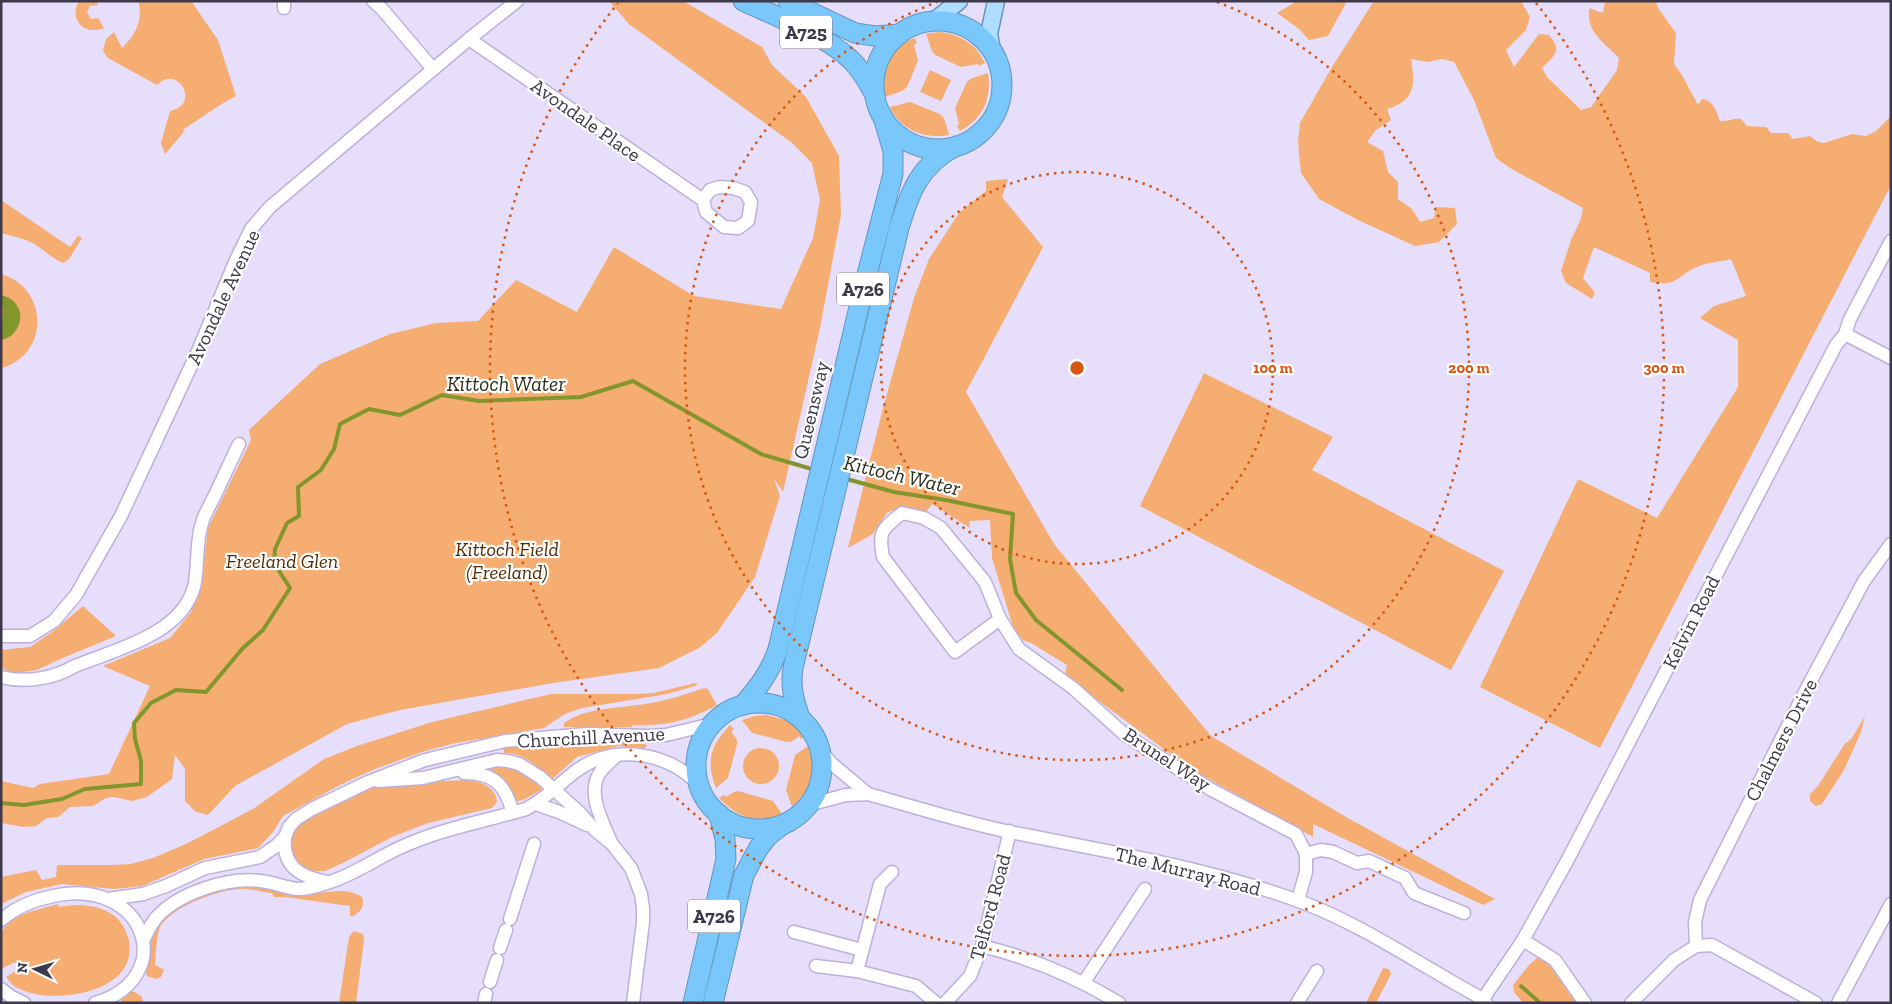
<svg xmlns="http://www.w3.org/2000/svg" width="1892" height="1004" font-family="'Zilla Slab',serif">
  <rect width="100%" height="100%" fill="#e6defa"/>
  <g fill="#f6ad72">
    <path d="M79,1H98L97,5L90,6L87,12L91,19L98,18L104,28C85,36 68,20 79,1Z"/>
    <path d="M138,1H191L218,40L236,96L220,105L184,129L183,133L165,154L161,143L170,111C201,106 179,63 157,85L108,58L103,51L106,39L114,32L122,48C135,36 144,19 138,1Z"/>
    <path d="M609,1H683L762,47L772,65L806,97L839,156L841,215L820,328L783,492L774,479L780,496L755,577L717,633L699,648L659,668L553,683L400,710L347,724L235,786L208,815L196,812L185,801V769L175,755L172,779L147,797L132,801L114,797L106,798L93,806L70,807L58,817L47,818L36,826L24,827L1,823V781L33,788L40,784L109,774L150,686L103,666L170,638L191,612L201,585L208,528L251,440L249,430L320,364L390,334L436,323L478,321L516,280L577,312L614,247L694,296L781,309L813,238L820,200L812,163L792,143L629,24Z"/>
    <path d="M1297,1H1347L1328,36L1309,40L1299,29L1277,13Z"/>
    <path d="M1374,1H1521L1530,17L1526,30L1506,50L1514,67L1539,34L1549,35C1563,51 1554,56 1542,68L1547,77L1581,110L1591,107L1617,70L1619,58C1602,40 1587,34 1589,8L1603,13L1605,1H1656L1658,8L1676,33L1674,64L1682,75L1698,105L1702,99C1713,100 1717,112 1720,121C1727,122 1733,118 1741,119L1747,126L1766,127L1771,133H1788L1793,139L1810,136L1818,142L1824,143L1852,134L1866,136L1876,131L1889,118L1891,110V185L1600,748L1480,687L1578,479L1657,518L1738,387V340L1700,318L1714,306L1746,296L1731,259C1721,262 1707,262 1697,267C1675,277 1678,287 1650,282V273L1594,247L1583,278L1595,293L1592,299L1566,283L1561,271L1571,240L1581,219L1583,208L1510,168L1496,158L1474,100L1454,62L1442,59L1427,62L1411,59C1415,83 1416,101 1387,109L1391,120L1376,130L1367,142L1383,151L1388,172L1398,182V199L1412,209L1420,222L1434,218L1436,207L1455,208L1457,224L1439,242L1415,246L1358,220L1319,199L1301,173L1298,143L1300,123L1332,67Z"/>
    <path d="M939,32C960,34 976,44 985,63L979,66L978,64L961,67L935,55L932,51L926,34Z"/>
    <path d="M915,38L917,43L914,45L918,61L907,87L902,91L885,97C881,72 889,47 915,38Z"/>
    <path d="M930,70L951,80L941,101L920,92Z"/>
    <path d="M988,73C992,98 983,119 960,131L957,126L959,124L955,108L967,82L972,78Z"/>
    <path d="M910,102L940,114L944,118L949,135C924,139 902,131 890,107Z"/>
    <path d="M1008,179L1002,197L1043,247L966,392L1054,544L1211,736L1346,817L1495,899L1483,905L1313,824V837L1191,769L1065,676L1067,665L1031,643L1023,640L1014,630L992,558L990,520L969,521L970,528L932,504L926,512L904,506L887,513L873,534L848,548L883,408L914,298L929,259L959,213L986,191V181Z"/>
    <path d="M1,200L70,247L78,236L82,238L69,259L63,263C53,259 45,251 36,245C25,238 14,237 1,233Z"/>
    <path d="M1,274C49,288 50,355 1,368Z"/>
    <path d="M1204,373L1333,437L1312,470L1504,571L1451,670L1140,506Z"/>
    <path d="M83,606L116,636L65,657L37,670L15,673L1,668V650L30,647L52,632Z"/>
    <path d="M695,683L698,685L667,694L582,708L565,714L544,728L456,743L425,751L375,769L342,784L283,816L273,832L258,848L204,859L142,886L114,889L62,884L26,892L1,904V877L36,870L42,880L56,877L57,866L59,865H114L131,864L153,858L188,843L253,809L324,759L357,746L432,722L551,694H638L654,693Z"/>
    <path d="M704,688L708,689L717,705C688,721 667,726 633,725L632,727H564V723C584,707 626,708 651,703C669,700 687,694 704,688Z"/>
    <path d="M767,715L789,721L806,735L801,739L799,736L791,742H787L752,733L742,720L755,716Z"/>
    <path d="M1865,716L1861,732L1844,770L1822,804L1816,806L1810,801V794L1818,786L1844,745L1852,738Z"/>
    <path d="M730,725L734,730L731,731L737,740V744L728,778L716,788C705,761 711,745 730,725Z"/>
    <path d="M589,740L634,741L647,745L645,748L618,746L577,757L551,780C538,768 524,752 504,753L503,747Z"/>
    <path d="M808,746C818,773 813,788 793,809L786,790L795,755Z"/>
    <circle cx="761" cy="766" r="18"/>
    <path d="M503,764L527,773L542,787L541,790L525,799L513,803L476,769Z"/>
    <path d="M470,780C483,783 496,787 497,802L492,808L428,823L392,837L341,864L325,871H312L300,866L293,856L290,844L292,833L299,822L364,788L386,783Z"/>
    <path d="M738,791L773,801L782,814C754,824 739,818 719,798L724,795L726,797L734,792Z"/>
    <path d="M250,885C265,888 281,894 297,895C319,896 342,884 362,897C365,906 361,911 354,916H350V906L285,897H274L272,893C260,892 250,888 238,889C218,890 165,909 159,930C156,941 156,954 155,965L164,970L161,977L156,979L147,976L145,968L153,934L157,924L166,915L210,891Z"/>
    <path d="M58,904L59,907C87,902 119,906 128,937C131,946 130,958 125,967C108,997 41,1004 14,986C11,984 9,980 6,977L19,969L15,962L1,969C1,960 0,942 1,934C8,914 41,909 58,904Z"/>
    <path d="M354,931L363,934L364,940L356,1003H339L349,937Z"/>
    <path d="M1539,956L1558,974L1563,984L1577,1003H1523L1514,992L1513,985L1529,965Z"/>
    <path d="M1383,968L1389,969L1391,974L1376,1003H1366Z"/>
    <path d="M129,992H135L142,997L143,1003H121L122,998Z"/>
  </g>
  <path fill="#83962c" d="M1,295C21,299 27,321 12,335C10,337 4,339 1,340L3,308L1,305Z"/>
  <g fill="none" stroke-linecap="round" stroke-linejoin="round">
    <g stroke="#83962c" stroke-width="4">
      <path d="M843,478L894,492L946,500L1013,514L1010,559L1016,593L1036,620L1122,690"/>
      <path d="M1,803L24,805L62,799L85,789L141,784V761L135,739L134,723L151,703L176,690L206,692L242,649L263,630L290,588L274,563L275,549L287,523L299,516L298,487L321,470L334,449L340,424L369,409L400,415L442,395L479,401L581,397L633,381L761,454L815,470"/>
      <path d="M1521,986L1540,1003"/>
    </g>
    <defs>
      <g id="minor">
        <path d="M373,1L382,9L433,69"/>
        <path d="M284,8V1"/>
        <path d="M469,39L703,200L706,212L724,227L738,228L748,221L751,202L745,192L733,188L719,187L710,190L703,200"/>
        <path d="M1845,334L1891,358"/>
        <path d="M1000,619L955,652L883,557C878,530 882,530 902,513L924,518L941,528L985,582L1000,619L1019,649L1073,688L1124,734L1210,789L1296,834L1306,854V872L1298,900"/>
        <path d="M1,636H30L54,621L76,595L121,516L198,351L235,262L251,229L270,207L469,39L517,1"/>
        <path d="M1,677C25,683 53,679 75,666C114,650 181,635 194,587C199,566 195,544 202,523C204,515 209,507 213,499C222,481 230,462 239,444"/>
        <path d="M820,750L831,763L868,794"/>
        <path d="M464,773C494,773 505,784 513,813"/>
        <path d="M378,781L423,778L497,760L508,761L519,764L540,777L579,812L595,830L612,844L631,868L641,894L643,908V922L633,1003"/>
        <path d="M536,804L559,812L587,825"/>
        <path d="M808,805L846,795L868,794C915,807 962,822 1010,832C1106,851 1203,867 1296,900C1363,924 1421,966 1483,999L1486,1003"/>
        <path d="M285,837C282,867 301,877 327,882"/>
        <path d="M611,842C603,823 587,794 599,774C603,767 610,762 615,757"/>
        <path d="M1306,854L1321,850L1333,852L1357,863L1369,861L1405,878L1414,893L1464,913"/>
        <path d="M108,899L143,894L166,886L205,868L260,857L276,846L285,837L289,827L296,819L312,809L368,782L425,760L505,741L587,734L646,736L666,735L712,724"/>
        <path d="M510,919L534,844"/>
        <path d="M1,920C16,907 33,900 53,896C146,876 180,978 95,1003"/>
        <path d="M794,932L862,950"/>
        <path d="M1523,940L1555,960L1585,1003"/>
        <path d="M143,941C147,933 150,925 156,918C178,893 227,877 260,881C273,882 285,888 298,889C308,889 318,886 327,883C355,875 379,856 406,845C445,828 486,821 526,809C545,799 559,784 576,771C614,743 668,752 699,785"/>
        <path d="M982,946C1031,958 1076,977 1119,1003"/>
        <path d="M1696,946L1695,922L1700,900L1807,688L1864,581L1891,544"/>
        <path d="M500,948L506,930"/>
        <path d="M816,966L857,971L916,986L936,1003"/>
        <path d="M857,971L880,884L892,872"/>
        <path d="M490,982L497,960"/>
        <path d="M1084,982L1145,889"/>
        <path d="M1,989L10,996L24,1003"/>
        <path d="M1483,999L1523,940L1567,861L1836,345L1845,334L1850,319L1891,241"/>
        <path d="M484,1003L486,994"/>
        <path d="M945,1003L970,976L982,946L1010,831"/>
        <path d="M1297,1003L1317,971"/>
        <path d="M1631,1003L1674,960L1696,946L1712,945L1816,1003"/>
        <path d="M1838,1003L1891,904"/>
      </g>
      <g id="major">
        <path d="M934,21L959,1"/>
        <path d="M992,51L989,34L996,1"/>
      </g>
      <g id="highway">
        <path d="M743,1C775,16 827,36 851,60C862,70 868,83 875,95"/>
        <path d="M788,1L855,33L875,36L900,34"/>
        <circle cx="938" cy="85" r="64"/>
        <circle cx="759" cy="766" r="63"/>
        <path d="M743,705C758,688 771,671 778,649L864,286L893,174V151L883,117"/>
        <path d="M800,718C794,700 790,687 793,668L899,228C910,191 920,165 956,146"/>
        <path d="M693,1003L726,859L725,839L719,814"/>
        <path d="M713,1003L744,875L758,849L768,836L781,826"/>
      </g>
    </defs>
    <use href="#minor" stroke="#bdb0dc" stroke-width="15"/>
    <use href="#major" stroke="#6595bd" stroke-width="19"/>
    <use href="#highway" stroke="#6595bd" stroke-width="21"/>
    <use href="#minor" stroke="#fff" stroke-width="12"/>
    <use href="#major" stroke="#afddfd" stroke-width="16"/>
    <use href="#highway" stroke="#7ac7fb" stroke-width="19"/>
  </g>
  <g fill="none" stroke="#d75612" stroke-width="2.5" stroke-dasharray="2.5 5">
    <circle cx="1077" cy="368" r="196"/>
    <path d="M1217 2A392 392 0 1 1 937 2"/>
    <path d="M1536 3A587 587 0 1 1 618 3"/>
  </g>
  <g text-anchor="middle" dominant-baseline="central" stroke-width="4.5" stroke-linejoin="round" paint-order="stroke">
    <g fill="#fff" stroke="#787481" stroke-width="1">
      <rect x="780" y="15.5" width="52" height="33" rx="4"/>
      <rect x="837" y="272.5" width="52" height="33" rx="4"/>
      <rect x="688" y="899.5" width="52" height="33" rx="4"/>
    </g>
    <g font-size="19" font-weight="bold" fill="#3e384b">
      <text x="806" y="32">A725</text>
      <text x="863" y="289">A726</text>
      <text x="714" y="916">A726</text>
    </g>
    <g font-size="20" fill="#3e384b" stroke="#fff">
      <text transform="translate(586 120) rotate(35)">Avondale Place</text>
      <text transform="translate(223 297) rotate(-65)">Avondale Avenue</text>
      <text transform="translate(811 410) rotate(-77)">Queensway</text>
      <text transform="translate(1691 622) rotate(-63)">Kelvin Road</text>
      <text transform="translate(591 737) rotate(-3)">Churchill Avenue</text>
      <text transform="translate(1781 740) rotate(-63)">Chalmers Drive</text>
      <text transform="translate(1167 759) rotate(33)">Brunel Way</text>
      <text transform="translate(1188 871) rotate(14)">The Murray Road</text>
      <text transform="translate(990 907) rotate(-75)">Telford Road</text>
    </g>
    <g font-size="20" font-style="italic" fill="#522a02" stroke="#fff">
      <text x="507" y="549">Kittoch Field<tspan x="507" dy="23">(Freeland)</tspan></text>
      <text x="282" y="561">Freeland Glen</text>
    </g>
    <g font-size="21" font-style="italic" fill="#282d17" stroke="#fff">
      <text x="506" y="383">Kittoch Water</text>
      <text transform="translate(902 475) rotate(13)">Kittoch Water</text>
    </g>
  </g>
  <circle cx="1077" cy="368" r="8" fill="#d75612" stroke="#fff" stroke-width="2.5"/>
  <g font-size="15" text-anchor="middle" font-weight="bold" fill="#d75612" stroke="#fff" stroke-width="4.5" stroke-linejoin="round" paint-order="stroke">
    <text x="1273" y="373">100 m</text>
    <text x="1469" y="373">200 m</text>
    <text x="1664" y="373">300 m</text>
  </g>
  <rect width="1892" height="1004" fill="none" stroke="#3e384b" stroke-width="5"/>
  <g transform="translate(35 969) rotate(275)" stroke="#ffffff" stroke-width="4" paint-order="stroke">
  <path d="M0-4L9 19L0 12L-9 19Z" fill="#3e384b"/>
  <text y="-8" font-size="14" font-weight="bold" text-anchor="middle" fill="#3e384b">N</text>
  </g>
</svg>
